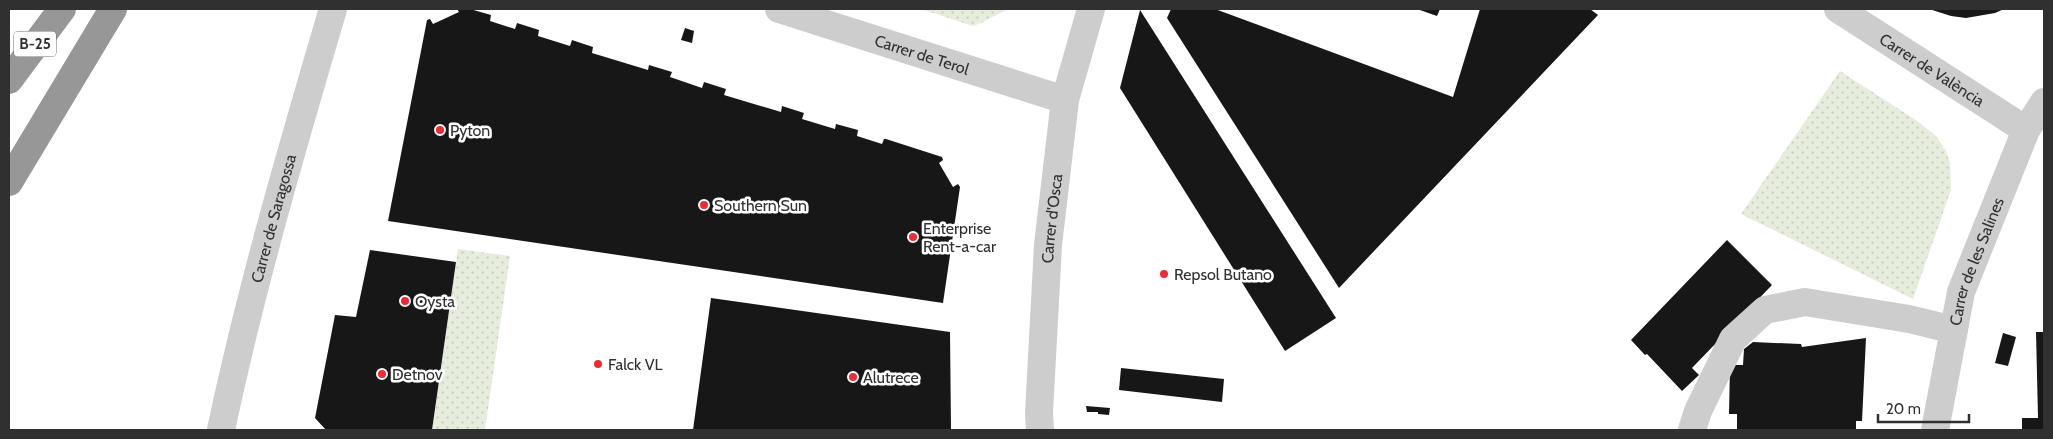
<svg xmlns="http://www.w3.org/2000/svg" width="2053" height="439" font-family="Cabin,sans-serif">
  <defs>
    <pattern id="grass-dots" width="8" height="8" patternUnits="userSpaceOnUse" patternTransform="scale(1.25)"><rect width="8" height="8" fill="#e6eddd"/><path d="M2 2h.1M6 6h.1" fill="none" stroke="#c6ccbe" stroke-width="1.8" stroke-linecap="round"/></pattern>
  </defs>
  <rect width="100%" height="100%" fill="#fff"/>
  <g fill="url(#grass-dots)">
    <path d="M921,9H1008L981,23L973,26Z"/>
    <path d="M1840,71L1916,120L1936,136L1946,151L1950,162L1951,190L1913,299L1741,214Z"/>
    <path d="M458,249L510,256L485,430H432Z"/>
  </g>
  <g fill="#171717">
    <path d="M457,9H470L491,15L490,21L515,29L517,23L539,30L538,36L570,46L572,40L593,47L592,53L648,70L649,65L672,72L670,77L702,88L704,82L726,89L724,95L781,112L782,106L804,113L802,119L835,129L836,124L858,130L857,136L882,144L884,139H886L942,157L943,160L939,163L953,187L958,184L960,187L943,303L388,221L427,20L430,19L433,24L459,12Z"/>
    <path d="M1171,9H1215L1453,97L1480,9H1590L1598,15L1339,288L1167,18Z"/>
    <path d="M1417,9H1440L1437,16Z"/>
    <path d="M1929,9H2004L1995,13L1966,18L1951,16Z"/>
    <path d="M1140,10L1336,318L1285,351L1120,88Z"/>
    <path d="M685,28L694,31L692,43L681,40Z"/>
    <path d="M1727,240L1772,285L1692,368L1699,375L1682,391L1647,354L1645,355L1631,340Z"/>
    <path d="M370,250L456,262L432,430H326L315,418L335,315L356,317Z"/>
    <path d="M711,298L950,332L951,430H693Z"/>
    <path d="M2036,332H2044V430H2022V418H2038Z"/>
    <path d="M2003,333L2016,337L2008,366L1995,363Z"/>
    <path d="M1866,338L1862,421H1856V430H1737V414H1729L1730,365H1743L1744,349L1753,342L1801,344L1802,347Z"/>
    <path d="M1121,368L1224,379L1222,402L1119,390Z"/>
    <path d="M1086,406L1110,408L1109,415L1098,414V412H1087Z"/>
  </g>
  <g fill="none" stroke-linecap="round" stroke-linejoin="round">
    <g stroke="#cdcdcd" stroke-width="28">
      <path id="s1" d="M779,9L1065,100"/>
      <path id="s2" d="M1838,9L2026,130"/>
      <path id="s3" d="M221,430C251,288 292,148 333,9"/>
      <path id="s4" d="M1040,430L1039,413L1048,245L1065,100L1091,9"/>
      <path d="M1692,430L1698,411L1733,339L1765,310L1805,302L1909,319L1954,330"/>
      <path id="s5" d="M1935,430L1961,292L2026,130L2044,102"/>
    </g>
    <g stroke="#979797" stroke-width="28">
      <path d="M9,80L62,9"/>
      <path d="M9,182L113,9"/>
    </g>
  </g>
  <g fill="#ed2b35" stroke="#fff" stroke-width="2">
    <circle cx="440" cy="130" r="5"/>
    <circle cx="704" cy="205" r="5"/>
    <circle cx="913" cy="237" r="5"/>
    <circle cx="1164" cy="274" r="5"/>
    <circle cx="405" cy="301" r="5"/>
    <circle cx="598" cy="364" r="5"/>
    <circle cx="382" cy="374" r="5"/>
    <circle cx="853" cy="377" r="5"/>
  </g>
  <g text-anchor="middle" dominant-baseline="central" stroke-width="5" stroke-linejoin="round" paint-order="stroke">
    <rect fill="#fff" stroke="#6e6e6e" stroke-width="1" x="14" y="31.5" width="42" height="25" rx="4"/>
    <g font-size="15" font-weight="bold" fill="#303030">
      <text x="35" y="44">B-25</text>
    </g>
    <g font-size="16" fill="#303030" stroke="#fff">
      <text stroke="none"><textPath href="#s1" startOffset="150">Carrer de Terol</textPath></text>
      <text stroke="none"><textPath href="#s2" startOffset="112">Carrer de València</textPath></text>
      <text stroke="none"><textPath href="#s4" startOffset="212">Carrer d'Osca</textPath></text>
      <text stroke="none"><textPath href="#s3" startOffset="218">Carrer de Saragossa</textPath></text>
      <text stroke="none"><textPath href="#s5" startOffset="174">Carrer de les Salines</textPath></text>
    </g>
    <g font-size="16" fill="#303030" stroke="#fff" text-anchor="start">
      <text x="450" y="130">Pyton</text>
      <text x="714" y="205">Southern Sun</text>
      <text x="923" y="228">Enterprise<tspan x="923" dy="18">Rent-a-car</tspan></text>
      <text x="1174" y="274">Repsol Butano</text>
      <text x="415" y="301">Oysta</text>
      <text x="608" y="364">Falck VL</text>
      <text x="392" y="374">Detnov</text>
      <text x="863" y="377">Alutrece</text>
    </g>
  </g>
  <rect width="2053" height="439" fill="none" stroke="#303030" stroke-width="20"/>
  <path d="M1878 414v8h91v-8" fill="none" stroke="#303030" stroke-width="2.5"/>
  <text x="1886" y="414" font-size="15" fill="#303030" stroke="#ffffff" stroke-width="4" paint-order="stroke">20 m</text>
</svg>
